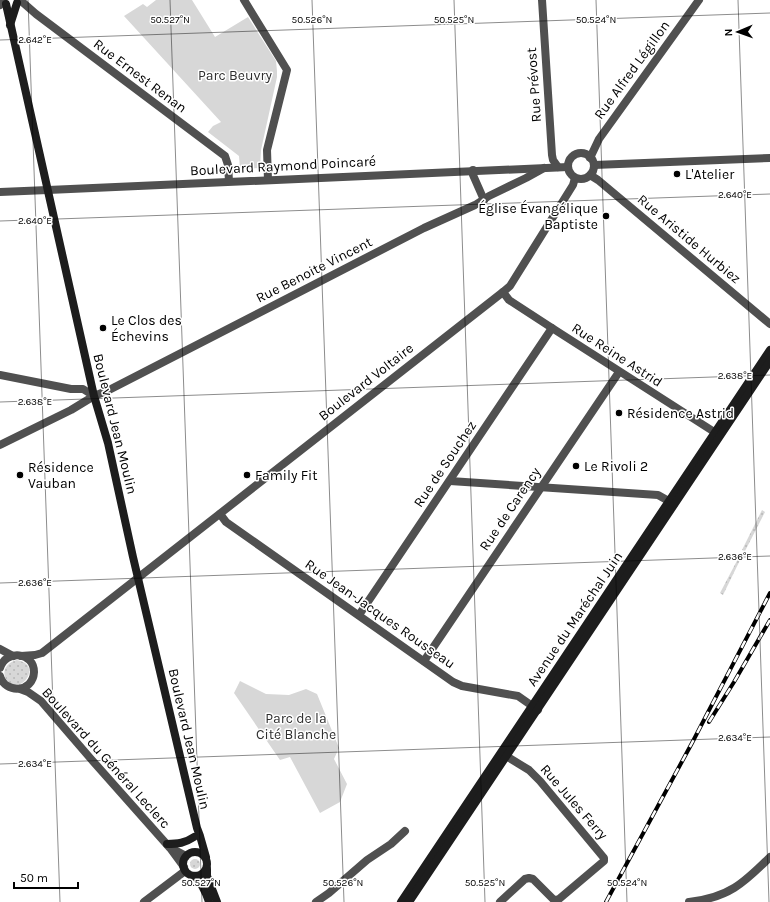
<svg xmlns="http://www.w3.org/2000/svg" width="770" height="902" font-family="Karla,sans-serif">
  <defs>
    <pattern id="grass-dots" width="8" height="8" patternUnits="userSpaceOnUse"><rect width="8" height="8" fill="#d7d7d7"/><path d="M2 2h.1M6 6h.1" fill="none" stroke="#b7b7b7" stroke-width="1.8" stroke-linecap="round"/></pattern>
  </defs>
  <rect width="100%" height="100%" fill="#fff"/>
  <g fill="url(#grass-dots)">
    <path d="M762,510L765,512L745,551L742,550Z"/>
    <path d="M740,555L742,556L723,595L720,593Z"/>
    <path d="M17,660C45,665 18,699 6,679C1,670 8,662 17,660Z"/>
    <circle cx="195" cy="864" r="5"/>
  </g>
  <g fill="#d7d7d7">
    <path d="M156,0H192L215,37L248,17L276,61L277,71V77L261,150L260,168L240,169L239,156L208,132L213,126L221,122L124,16L143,4L147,7Z"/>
    <path d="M240,681L266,694L289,695L306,689L317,694L339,748L334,759L347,784L340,802L320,813L290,757L280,760L234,693Z"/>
  </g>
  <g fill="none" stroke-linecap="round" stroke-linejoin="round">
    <g stroke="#505050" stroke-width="8">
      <path d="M20,0L36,14L225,156L228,165L229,181"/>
      <path d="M244,0L287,70L267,150L268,180"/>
      <path d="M542,0L552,155L553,160L558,167"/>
      <path d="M0,5L2,2"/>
      <path d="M590,158L599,139L699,0"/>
      <path d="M473,170V175L484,200"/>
      <path d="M590,175L598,180L770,324"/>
      <path d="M0,192L48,190"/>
      <path d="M503,292L509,300L552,328L719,435"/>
      <path d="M0,375L71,389H83L94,396"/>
      <path d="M0,445L71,410L94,396L109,390L424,228L475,205L489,196L526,178L544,168"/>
      <path d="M450,481L658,495L674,504"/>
      <path d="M220,514L226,522L453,682L462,686L518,696L538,710"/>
      <path d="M359,615L552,328"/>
      <path d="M0,649L13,656"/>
      <path d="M424,661L619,372"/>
      <path d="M316,902L329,893L367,860L391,844L405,831"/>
      <path d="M500,902L525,879L529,878L533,879L553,899L556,900L559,899L604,861V858L540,781L529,770L506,756"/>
      <path d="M689,902C728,898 744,883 770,857"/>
    </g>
    <g stroke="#505050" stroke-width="8">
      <circle cx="581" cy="166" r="13"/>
      <path d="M594,165L770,158"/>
      <path d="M48,190L568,167"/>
      <path d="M21,656L35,655L42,653L503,292L510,286L515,278L573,185L575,178"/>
      <path d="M0,668C6,649 34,652 34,672C33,693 5,694 0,676"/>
      <path d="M20,689L28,692L41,701L91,759L170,848L184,867"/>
      <path d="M171,848L186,856"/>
      <path d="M144,902L185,871"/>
    </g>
    <g stroke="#1d1d1d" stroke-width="8">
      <path d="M6,4L94,396L108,443L133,557L197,828L200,836L206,857"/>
      <path d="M10,25L17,3"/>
      <path d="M167,844C178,844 185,843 194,837"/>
      <circle cx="195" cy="864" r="12"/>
      <path d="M207,869V876L217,902"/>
      <path d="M195,876C202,884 206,892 209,902"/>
      <path d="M401,902L770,350"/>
      <path d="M409,902L770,361"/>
    </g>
    <defs>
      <g id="rail">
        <path d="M709,722L734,682L770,620"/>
        <path d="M606,902L692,743L770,593"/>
      </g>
    </defs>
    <use href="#rail" stroke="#000" stroke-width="4"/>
    <use href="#rail" stroke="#fff" stroke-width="2.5" stroke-dasharray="8" stroke-linecap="butt"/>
  </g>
  <path fill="none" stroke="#000" stroke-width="1" stroke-opacity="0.45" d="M28,0L60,902M170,0L202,902M312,0L344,902M454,0L485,902M596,0L627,902M738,0L769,902M0,40L770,13M0,221L770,194M0,402L770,375M0,583L770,556M0,764L770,737"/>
  <g fill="#000" stroke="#fff" stroke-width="1.5">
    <circle cx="677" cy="174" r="4"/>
    <circle cx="606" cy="216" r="4"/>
    <circle cx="103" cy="328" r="4"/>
    <circle cx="619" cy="413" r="4"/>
    <circle cx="576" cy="466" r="4"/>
    <circle cx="20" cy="475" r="4"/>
    <circle cx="247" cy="475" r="4"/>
  </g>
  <g text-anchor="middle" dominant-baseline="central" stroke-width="3" stroke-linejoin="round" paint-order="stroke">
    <g font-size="14" fill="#000" stroke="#fff">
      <text transform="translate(632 70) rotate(-54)">Rue Alfred Légillon</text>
      <text transform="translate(140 76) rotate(37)">Rue Ernest Renan</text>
      <text transform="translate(534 85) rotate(-94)">Rue Prévost</text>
      <text transform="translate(283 166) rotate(-3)">Boulevard Raymond Poincaré</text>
      <text transform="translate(689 239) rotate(40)">Rue Aristide Hurbiez</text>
      <text transform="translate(314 270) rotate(-27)">Rue Benoite Vincent</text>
      <text transform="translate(617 355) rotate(33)">Rue Reine Astrid</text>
      <text transform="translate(366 382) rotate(-38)">Boulevard Voltaire</text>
      <text transform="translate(115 424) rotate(76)">Boulevard Jean Moulin</text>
      <text transform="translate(445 464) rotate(-56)">Rue de Souchez</text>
      <text transform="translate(510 509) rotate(-56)">Rue de Carency</text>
      <text transform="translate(380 614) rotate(35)">Rue Jean-Jacques Rousseau</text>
      <text transform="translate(575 619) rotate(-56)">Avenue du Maréchal Juin</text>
      <text transform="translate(189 739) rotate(77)">Boulevard Jean Moulin</text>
      <text transform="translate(106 758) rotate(48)">Boulevard du Général Leclerc</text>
      <text transform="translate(574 802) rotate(49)">Rue Jules Ferry</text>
    </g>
    <g font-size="14" fill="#2e2e2e" stroke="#fff">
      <text x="235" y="75">Parc Beuvry</text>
      <text x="296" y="718">Parc de la<tspan x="296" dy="16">Cité Blanche</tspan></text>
    </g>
    <g font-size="14" fill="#000" stroke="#fff" text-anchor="start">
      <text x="685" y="174">L'Atelier</text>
      <text x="598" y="208" text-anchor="end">Église Évangélique<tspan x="598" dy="16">Baptiste</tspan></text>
      <text x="111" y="320">Le Clos des<tspan x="111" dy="16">Échevins</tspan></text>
      <text x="627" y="413">Résidence Astrid</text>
      <text x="584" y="466">Le Rivoli 2</text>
      <text x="28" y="467">Résidence<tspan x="28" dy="16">Vauban</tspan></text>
      <text x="255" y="475">Family Fit</text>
    </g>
  </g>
  <g font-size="10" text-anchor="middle" fill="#000" stroke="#fff" stroke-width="3" stroke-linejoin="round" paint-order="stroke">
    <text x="170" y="23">50.527°N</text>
    <text x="312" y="23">50.526°N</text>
    <text x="454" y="23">50.525°N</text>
    <text x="596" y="23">50.524°N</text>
    <text x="35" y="43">2.642°E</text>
    <text x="735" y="198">2.640°E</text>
    <text x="35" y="224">2.640°E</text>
    <text x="735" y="379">2.638°E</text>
    <text x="35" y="405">2.638°E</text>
    <text x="735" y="560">2.636°E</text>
    <text x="35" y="586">2.636°E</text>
    <text x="735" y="741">2.634°E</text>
    <text x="35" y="767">2.634°E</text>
    <text x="201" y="886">50.527°N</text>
    <text x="343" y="886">50.526°N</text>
    <text x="485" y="886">50.525°N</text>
    <text x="627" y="886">50.524°N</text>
  </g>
  <g transform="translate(738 32) rotate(268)" stroke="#ffffff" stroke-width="3" paint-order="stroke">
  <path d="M0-3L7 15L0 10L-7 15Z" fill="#000000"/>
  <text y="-6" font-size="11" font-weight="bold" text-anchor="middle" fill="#000000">N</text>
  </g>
  <path d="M14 882v6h64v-6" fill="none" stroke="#000000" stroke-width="2"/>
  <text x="20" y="882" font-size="12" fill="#000000" stroke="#ffffff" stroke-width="3" paint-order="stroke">50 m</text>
</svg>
